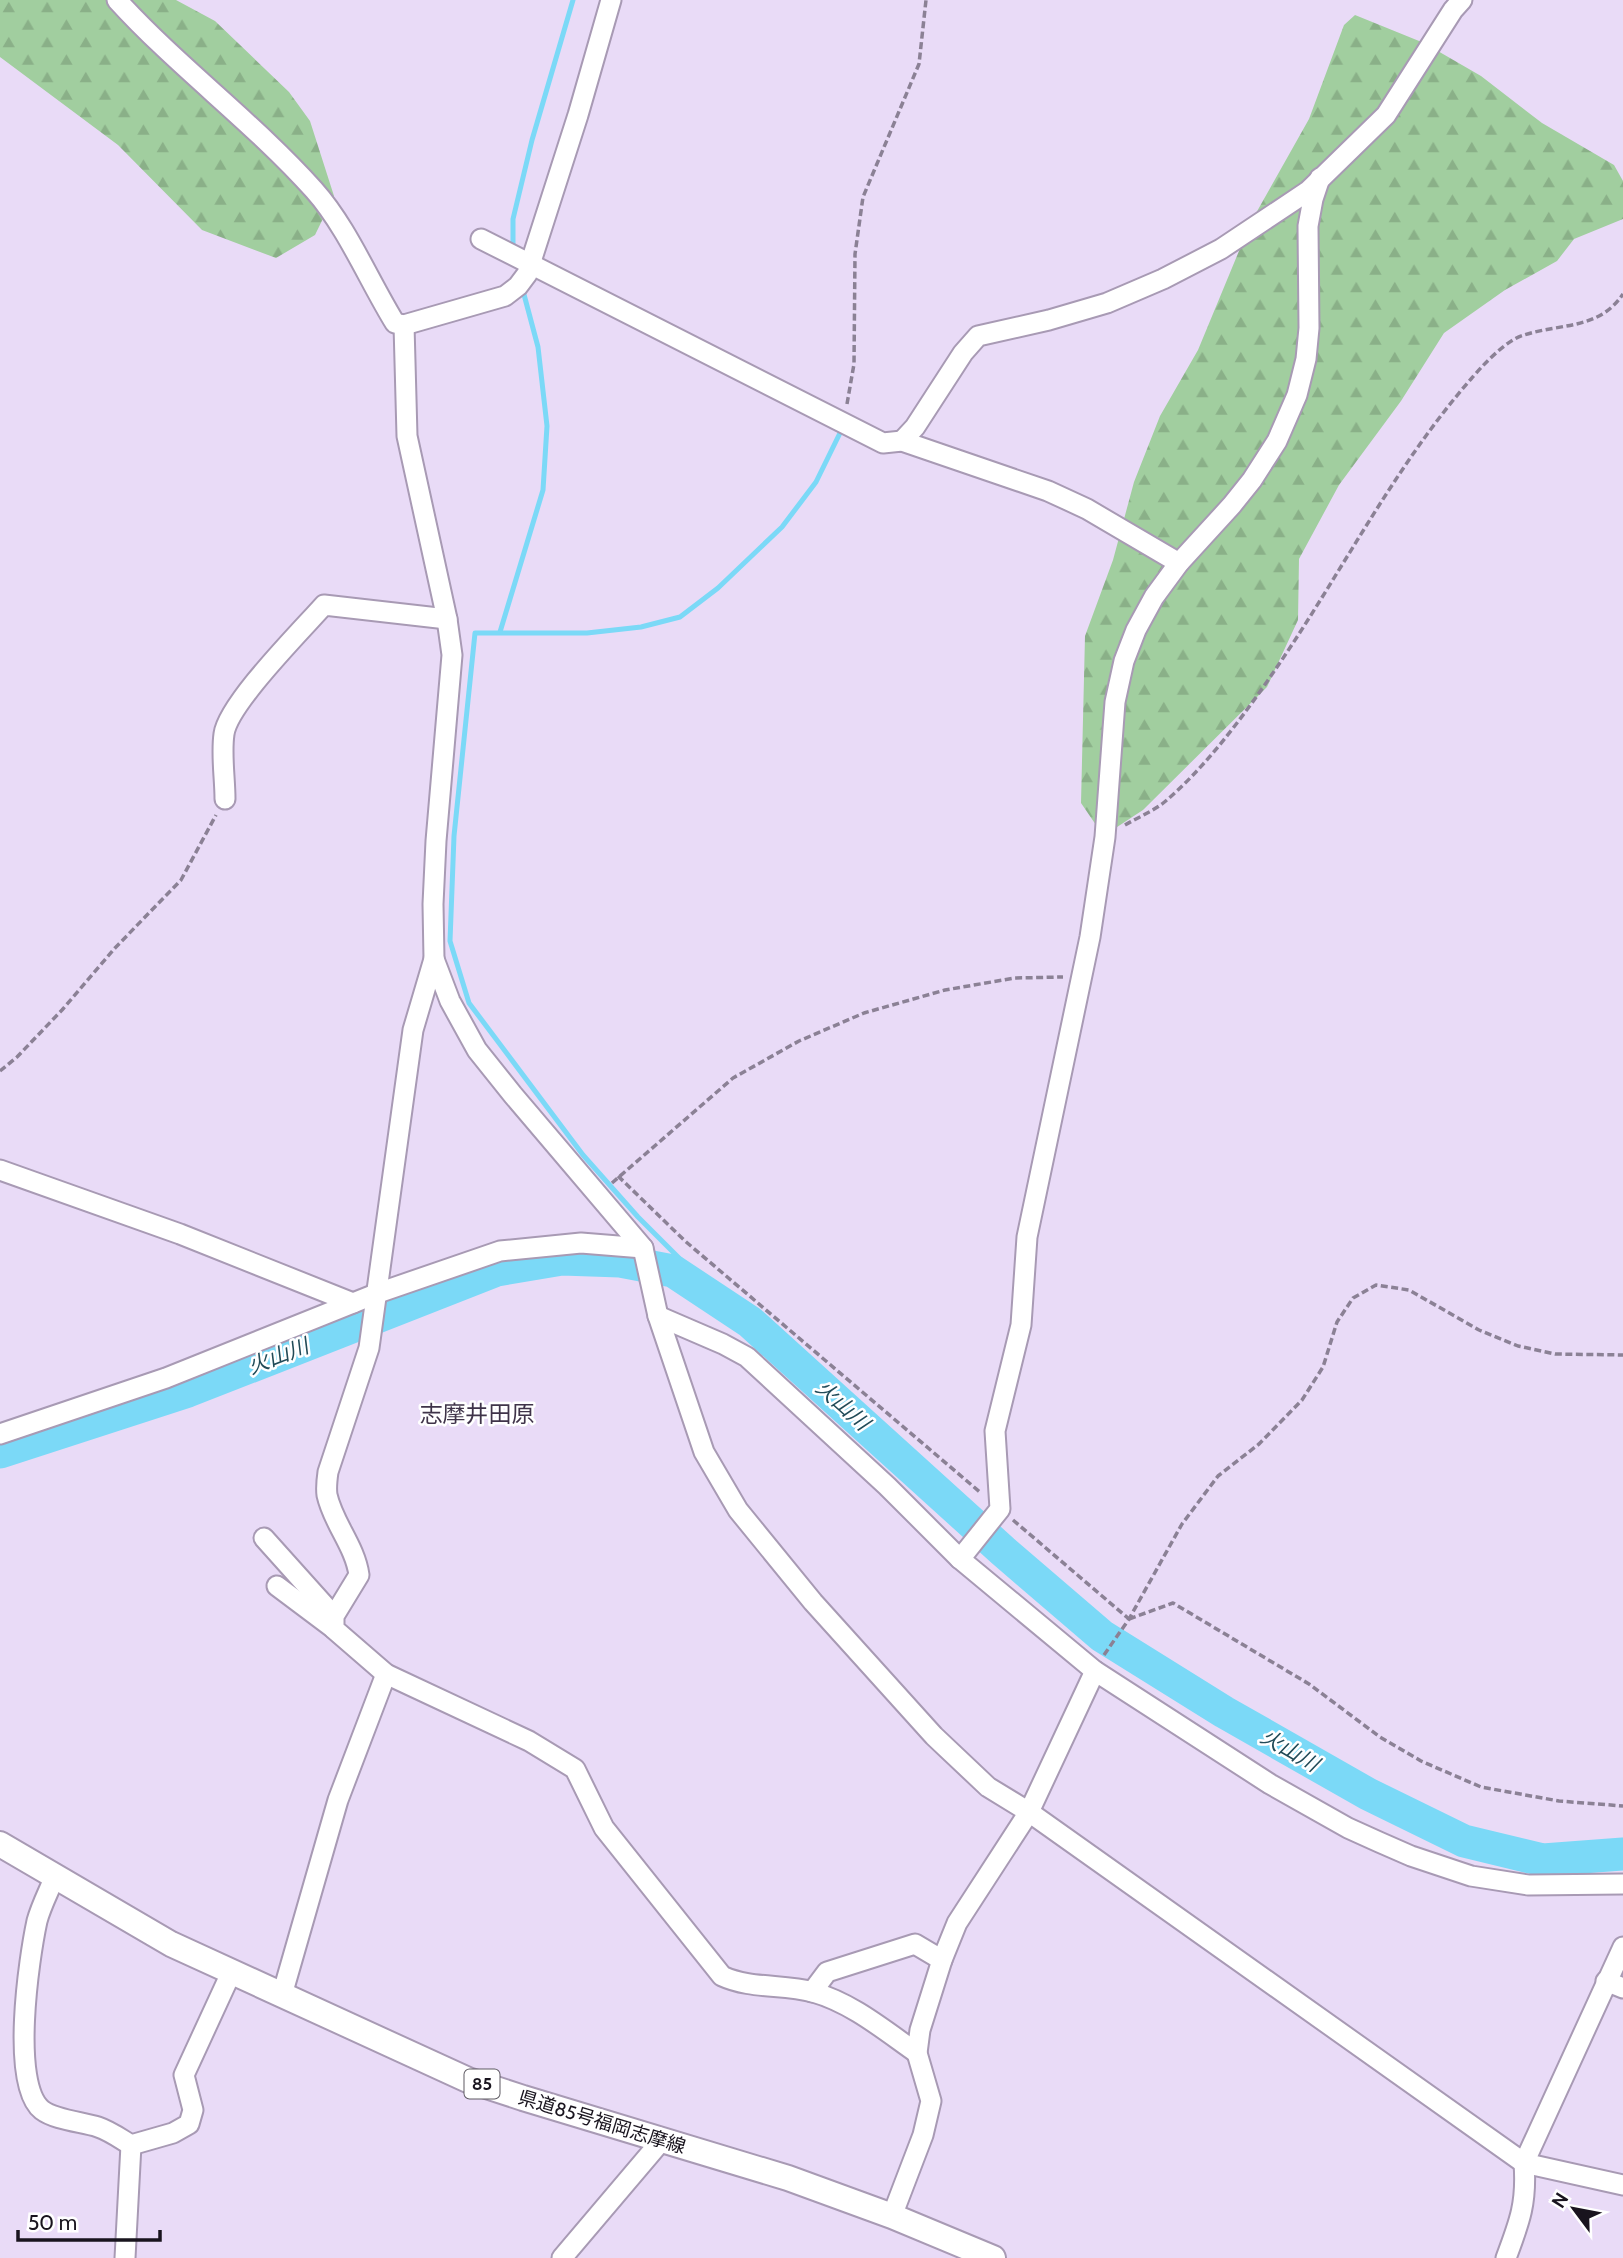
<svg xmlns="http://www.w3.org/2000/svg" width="1623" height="2258" font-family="Cabin,'Noto Sans JP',sans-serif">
  <defs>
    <pattern id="forest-firs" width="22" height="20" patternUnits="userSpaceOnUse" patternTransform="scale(1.75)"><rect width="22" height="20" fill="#a1ce9f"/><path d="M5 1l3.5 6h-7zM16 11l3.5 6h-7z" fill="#8ab088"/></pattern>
  </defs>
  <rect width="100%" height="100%" fill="#e9dbf7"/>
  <g fill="url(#forest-firs)">
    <path d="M0,0H176L215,21L289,92L310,121L334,196L315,235L276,258L202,230L118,145L0,57Z"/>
    <path d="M1355,15L1424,43L1481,76L1542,123L1614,165L1623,181V219L1574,239L1557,261L1505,290L1444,333L1401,401L1339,485L1299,559L1298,620L1267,687L1143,810L1114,829L1096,825L1081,803L1085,636L1113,560L1134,482L1160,416L1198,350L1251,222L1309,119L1344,25Z"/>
  </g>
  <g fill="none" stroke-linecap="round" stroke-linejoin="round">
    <g stroke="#7bd9f7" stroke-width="5">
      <path d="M513,251V219L532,140L573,0"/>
      <path d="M500,632L543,490L547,426L538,347L522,287"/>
      <path d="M706,1291L684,1263L638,1217L583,1155L469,1003L450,941L454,836L475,633H587L641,627L680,617L718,588L782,527L816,482L841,431"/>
    </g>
    <path stroke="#7bd9f7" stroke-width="33" d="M0,1452L188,1391L497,1270L562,1259L620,1261L673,1271L750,1322L1003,1551L1102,1636L1224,1712L1368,1794L1464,1841L1543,1860L1623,1854"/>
    <defs>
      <g id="minor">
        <path d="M117,0C179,68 253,122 314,190C347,227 369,281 395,323L404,325L505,296L518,286L527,274L578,115L611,0"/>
        <path d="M481,239L883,443L902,441L1048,491L1087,509L1179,563"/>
        <path d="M404,325L407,436L447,619L452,655L436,841L433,904L434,959L413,1030L369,1348L328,1472C327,1479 326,1488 327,1495C333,1523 355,1546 359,1575L334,1616V1629L386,1674L529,1741L575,1769L604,1828L722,1976C750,1989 783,1984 813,1992C852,2003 884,2030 917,2053"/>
        <path d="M902,441L915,427L963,353L978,336L1049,320L1107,303L1163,279L1221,249L1308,191L1386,115L1453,10L1462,0"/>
        <path d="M225,799C225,778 221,755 224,734C228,704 301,631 324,605L447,619"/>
        <path d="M434,959L450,1001L477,1050L513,1095L643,1248L658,1316L704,1452L738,1510L813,1602L934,1736L988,1787L1029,1812L1524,2163L1623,2185"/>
        <path d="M0,1170L180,1234L353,1303"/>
        <path d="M658,1316L723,1344L747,1357L887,1486L960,1559L1095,1671L1270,1784L1348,1828L1379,1842L1411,1856L1471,1876L1528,1885L1623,1884"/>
        <path d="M0,1434L166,1378L378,1293L500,1251L581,1243L643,1248"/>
        <path d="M264,1538L334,1616"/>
        <path d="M960,1559L1000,1509L995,1431L1021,1325L1027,1237L1090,937L1105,837L1115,702L1124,661L1136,630L1154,597L1179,563L1232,505L1252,480L1277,441L1297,395L1306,359L1309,328L1308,226L1313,199L1320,178"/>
        <path d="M277,1586L333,1628"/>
        <path d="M55,1876C49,1891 41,1906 37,1921C29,1958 10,2085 42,2110C55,2120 83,2122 98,2127C110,2131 121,2139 131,2145L173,2133L189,2124L193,2110L184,2075L231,1973"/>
        <path d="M1606,1981L1623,1988"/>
        <path d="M812,1992L827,1972L915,1944L942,1960"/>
        <path d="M282,1995L338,1800L386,1674"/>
        <path d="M892,2216L923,2135L931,2101L917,2053L920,2030L942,1960L957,1923L1029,1812L1095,1671"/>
        <path d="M125,2258L131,2145"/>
        <path d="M562,2258L662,2140"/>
        <path d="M1506,2258C1520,2221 1527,2202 1524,2163L1623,1947"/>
      </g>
      <path id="major" d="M0,1844L171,1944L468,2080L523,2098L788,2178L892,2216L993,2258"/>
    </defs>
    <use href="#minor" stroke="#a89ab4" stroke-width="23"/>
    <use href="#major" stroke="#a89ab4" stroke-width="28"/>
    <g stroke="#8b8195" stroke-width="3.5" stroke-dasharray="7 3.5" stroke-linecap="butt">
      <path d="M847,404L854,364L855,254L863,197L919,64L926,0"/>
      <path d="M1125,825C1137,818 1151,812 1162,804C1204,770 1245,714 1275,670C1341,574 1394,467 1471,379C1482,366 1507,339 1524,335C1561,323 1599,330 1623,294"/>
      <path d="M0,1071L17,1057L62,1010L115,948L181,880L216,815"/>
      <path d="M618,1176L685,1241L981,1493"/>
      <path d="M612,1183L733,1078L799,1041L864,1013L945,990L1015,978L1063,977"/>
      <path d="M1013,1520L1129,1619"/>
      <path d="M1129,1619L1173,1603L1309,1684L1380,1737L1421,1761L1481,1787L1559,1801L1623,1806"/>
      <path d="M1104,1655L1129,1619L1182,1524L1218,1476L1259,1444L1302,1400L1323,1367L1337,1322L1353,1298L1376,1285L1409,1290L1479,1330L1518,1346L1555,1354L1623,1355"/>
    </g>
    <use href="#minor" stroke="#fff" stroke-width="19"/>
    <use href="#major" stroke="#fff" stroke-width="24"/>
  </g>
  <g text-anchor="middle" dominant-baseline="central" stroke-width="5" stroke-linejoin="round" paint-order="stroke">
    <rect fill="#fff" stroke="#5e5a62" stroke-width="2" x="464.5" y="2069.5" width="35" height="29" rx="5"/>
    <g font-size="18" font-weight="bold" fill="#19141e">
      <text x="482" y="2084">85</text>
    </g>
    <g font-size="19" fill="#19141e" stroke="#fff">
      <text transform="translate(602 2122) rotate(17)">県道85号福岡志摩線</text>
    </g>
    <g font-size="21" font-style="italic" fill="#214b58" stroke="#fff">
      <text transform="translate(278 1356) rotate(-21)">火山川</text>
      <text transform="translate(843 1405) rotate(42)">火山川</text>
      <text transform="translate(1290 1750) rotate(30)">火山川</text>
    </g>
    <g font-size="23" fill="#3f3349" stroke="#fff">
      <text x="477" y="1414">志摩井田原</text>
    </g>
  </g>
  <g transform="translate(1574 2209) rotate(302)" stroke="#ffffff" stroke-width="5" paint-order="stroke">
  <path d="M0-5L12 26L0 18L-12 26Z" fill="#19141e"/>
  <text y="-10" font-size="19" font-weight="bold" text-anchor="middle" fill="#19141e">N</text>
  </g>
  <path d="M18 2230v10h142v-10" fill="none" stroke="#19141e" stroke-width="3.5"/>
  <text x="28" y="2230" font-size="21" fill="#19141e" stroke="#ffffff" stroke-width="5" paint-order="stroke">50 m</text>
</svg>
